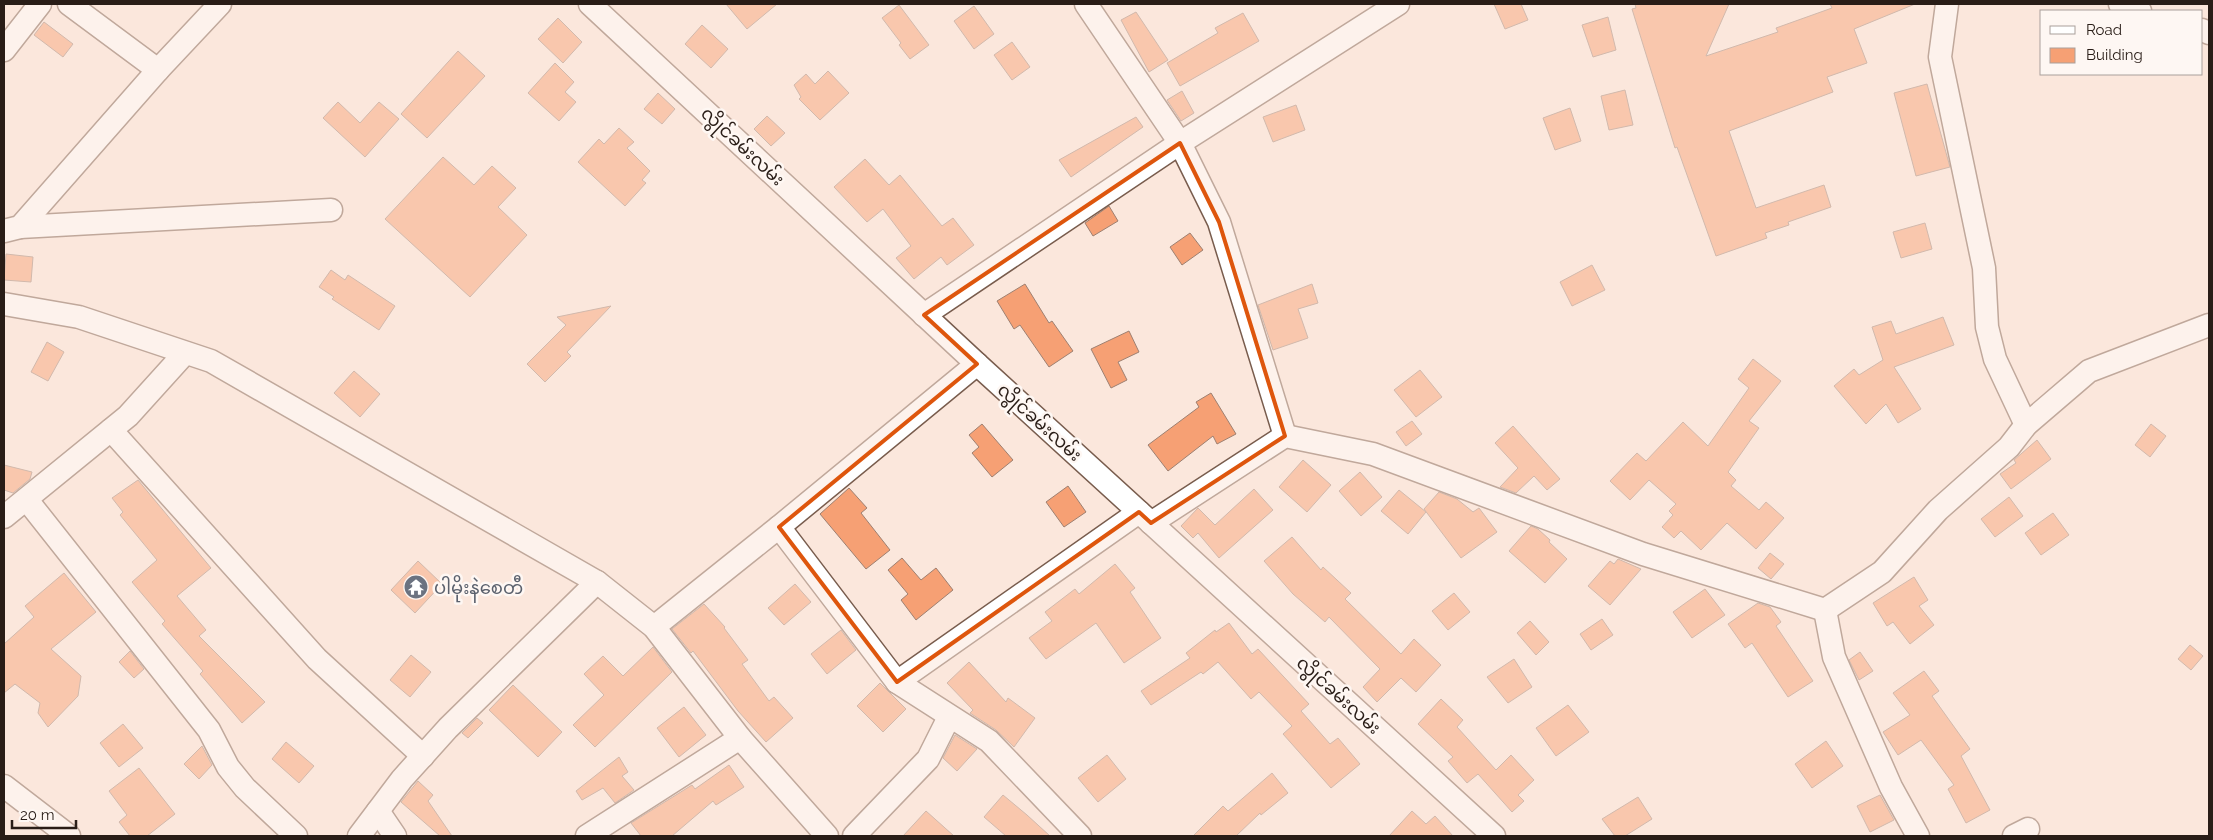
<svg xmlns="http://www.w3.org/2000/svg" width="2213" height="840" font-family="Raleway,'Noto Sans Myanmar',sans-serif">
  <rect width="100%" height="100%" fill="#fbe7dc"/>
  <g fill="#f6a074" stroke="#9e8071">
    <path d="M726,4H777L747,29Z"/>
    <path d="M1494,4H1521L1528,20L1505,29Z"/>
    <path d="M1635,4H1729L1706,56L1778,32L1776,28L1832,8L1830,4H1915L1854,29L1867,63L1827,77L1833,92L1729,131L1756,208L1824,185L1831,207L1788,222L1789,225L1765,233L1767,238L1716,256L1677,147L1675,148L1632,9L1636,8Z"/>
    <path d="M899,5L929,45L910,59L899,45L901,43L882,18Z"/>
    <path d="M974,6L994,34L974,49L954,21Z"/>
    <path d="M1136,12L1168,60L1149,72L1121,20Z"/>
    <path d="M1243,13L1259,41L1180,86L1167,63L1218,33L1215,28Z"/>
    <path d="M1608,17L1616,50L1593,57L1582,25Z"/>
    <path d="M558,18L582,42L563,63L538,39Z"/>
    <path d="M44,22L73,44L63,57L34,35Z"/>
    <path d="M702,25L728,49L711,68L685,44Z"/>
    <path d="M1012,42L1030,67L1012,80L994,55Z"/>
    <path d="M458,51L485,76L427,138L401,114Z"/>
    <path d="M555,63L574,82L565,92L576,102L559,121L528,93Z"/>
    <path d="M828,71L849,93L820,120L799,99L801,97L794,85L806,74L815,84Z"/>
    <path d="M1927,84L1950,167L1916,176L1894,93Z"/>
    <path d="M1625,90L1633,125L1609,130L1601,96Z"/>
    <path d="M1182,91L1194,113L1181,121L1167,100Z"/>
    <path d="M658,93L675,109L662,124L644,109Z"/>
    <path d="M338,102L360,123L379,102L399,119L365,157L323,118Z"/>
    <path d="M1296,105L1305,130L1273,142L1263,117Z"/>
    <path d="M1570,108L1581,141L1555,150L1543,118Z"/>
    <path d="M767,116L785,133L771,146L754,129Z"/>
    <path d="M1136,117L1143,127L1071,177L1059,160Z"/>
    <path d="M619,128L634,142L627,148L650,171L642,180L646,183L625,206L578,162L599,139L604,144Z"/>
    <path d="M443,157L474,185L492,166L516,188L498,207L527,235L470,297L385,219Z"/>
    <path d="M865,159L889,185L900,175L942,226L953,218L974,245L947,265L941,257L914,279L896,258L911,246L883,209L867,222L834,187Z"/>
    <path d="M1109,206L1118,221L1093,236L1085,223Z"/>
    <path d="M1925,223L1932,249L1901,258L1893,232Z"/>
    <path d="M1190,233L1203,250L1182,265L1170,247Z"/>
    <path d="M6,254L33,257L31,282L4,280Z"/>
    <path d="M1592,265L1605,290L1572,306L1560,282Z"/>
    <path d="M331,270L345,280L348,275L395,306L379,330L332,299L334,297L319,287Z"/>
    <path d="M1025,284L1049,323L1052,321L1073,351L1049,367L1020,325L1014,329L997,301Z"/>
    <path d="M1312,284L1318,303L1298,309L1308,338L1273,350L1258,305Z"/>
    <path d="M611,306L567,352L571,356L545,382L527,364L566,325L557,317Z"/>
    <path d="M1943,317L1954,345L1894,367L1921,409L1898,423L1886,404L1866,424L1834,386L1854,369L1859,375L1883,360L1872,327L1891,321L1896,334Z"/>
    <path d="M1129,331L1139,352L1118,362L1127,380L1111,388L1091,349Z"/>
    <path d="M47,342L64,352L48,381L31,372Z"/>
    <path d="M1753,359L1781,381L1749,421L1759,428L1728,472L1736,480L1731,486L1759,510L1766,502L1784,518L1756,549L1727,523L1701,550L1681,531L1674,538L1662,527L1673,515L1669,511L1676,504L1649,480L1630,500L1610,481L1637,453L1646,461L1683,422L1708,446L1749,388L1738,379Z"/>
    <path d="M1420,370L1442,397L1416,417L1394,390Z"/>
    <path d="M354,371L380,394L360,417L334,393Z"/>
    <path d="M1211,393L1236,434L1217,444L1213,436L1168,471L1148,445L1199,407L1196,402Z"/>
    <path d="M1412,421L1422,434L1406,446L1396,432Z"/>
    <path d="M982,424L1013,460L992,477L972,453L979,447L969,435Z"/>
    <path d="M2151,424L2166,436L2150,457L2135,445Z"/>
    <path d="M1513,426L1560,479L1547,490L1534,476L1516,493L1500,487L1518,468L1495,443Z"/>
    <path d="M2037,440L2051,459L2011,489L2000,474L2016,463L2014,460Z"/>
    <path d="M1303,460L1331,485L1307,512L1279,487Z"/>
    <path d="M4,465L32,472L30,479L13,493L4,490Z"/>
    <path d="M1360,472L1382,497L1361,516L1339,491Z"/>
    <path d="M138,480L211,568L177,596L206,630L199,636L265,702L242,723L200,674L203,671L162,624L165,621L132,582L157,560L120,515L123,512L112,498Z"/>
    <path d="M1068,486L1086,512L1064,527L1046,502Z"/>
    <path d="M849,488L867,508L861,513L890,550L866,569L820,514Z"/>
    <path d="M1254,489L1273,510L1219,558L1198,533L1193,538L1181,526L1198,508L1215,525Z"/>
    <path d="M1399,490L1426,512L1408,534L1381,511Z"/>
    <path d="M1439,492L1457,499L1473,512L1479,508L1497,532L1461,558L1424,509Z"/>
    <path d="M2009,497L2023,516L1995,537L1981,519Z"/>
    <path d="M2053,513L2069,535L2041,555L2025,533Z"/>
    <path d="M1531,526L1538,529L1550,540L1549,542L1567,559L1545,583L1509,551Z"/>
    <path d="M1292,537L1321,570L1323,567L1351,593L1345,599L1401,654L1414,639L1441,665L1416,692L1401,678L1377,702L1363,687L1380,669L1329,617L1325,622L1293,594L1264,561Z"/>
    <path d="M1770,553L1784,564L1771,579L1758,568Z"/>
    <path d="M902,558L921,580L936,568L953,590L916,620L901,600L908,594L888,570Z"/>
    <path d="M1618,559L1641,569L1610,605L1588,586L1610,561L1614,564Z"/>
    <path d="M418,561L442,584L415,613L391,590Z"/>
    <path d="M1115,564L1135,588L1130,592L1161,638L1124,663L1096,623L1046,659L1029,638L1052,621L1045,612L1075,589L1079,594Z"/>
    <path d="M64,573L96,612L51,649L81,676L78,696L48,727L38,713L40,703L15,684L4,693V644L34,617L25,606Z"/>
    <path d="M1914,577L1928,600L1919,606L1934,625L1910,644L1893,622L1887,626L1873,603Z"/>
    <path d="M795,584L811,602L784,625L768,608Z"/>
    <path d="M1705,589L1725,615L1692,638L1673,612Z"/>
    <path d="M1454,593L1470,612L1448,630L1432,611Z"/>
    <path d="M1758,603L1770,607L1781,622L1776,626L1813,681L1788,697L1752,643L1745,648L1728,624Z"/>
    <path d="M704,604L725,627L724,628L748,660L742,664L769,701L774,697L793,718L766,742L738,711L693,651L691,653L672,629Z"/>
    <path d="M1602,619L1613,635L1591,650L1580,634Z"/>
    <path d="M1530,621L1549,642L1536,655L1517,633Z"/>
    <path d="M1229,623L1252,654L1258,649L1309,704L1301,711L1330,744L1338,738L1360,764L1331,788L1283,734L1292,726L1259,692L1251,699L1218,662L1203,674L1201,672L1151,705L1141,691L1190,658L1186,653L1215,630L1216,632Z"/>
    <path d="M841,630L856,650L827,674L811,654Z"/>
    <path d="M2190,645L2203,656L2191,670L2178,659Z"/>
    <path d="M653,647L672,672L595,747L573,725L604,695L584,674L603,656L623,676Z"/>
    <path d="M130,651L144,669L134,678L119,662Z"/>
    <path d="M1860,652L1873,671L1859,680L1849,660Z"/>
    <path d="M411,655L431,672L410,697L390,680Z"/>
    <path d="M1514,659L1532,687L1508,703L1487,677Z"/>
    <path d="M969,662L1006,702L1008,698L1035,718L1014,747L996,730L970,713L973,710L947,683Z"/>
    <path d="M1924,671L1939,691L1932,696L1970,749L1961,756L1990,810L1966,823L1948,789L1954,785L1921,740L1898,755L1883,732L1910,715L1893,693Z"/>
    <path d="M880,683L906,709L883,732L857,706Z"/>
    <path d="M513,685L562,732L538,757L489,710Z"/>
    <path d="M1441,699L1463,720L1457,727L1496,770L1511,755L1534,780L1518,795L1524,801L1512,812L1478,774L1467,783L1448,761L1453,757L1418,724Z"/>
    <path d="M1568,705L1589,732L1556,756L1536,728Z"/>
    <path d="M684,707L706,735L679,757L657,728Z"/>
    <path d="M477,718L483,723L468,738L462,733Z"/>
    <path d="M123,724L143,748L119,767L100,743Z"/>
    <path d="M955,735L977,749L957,771L943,758Z"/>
    <path d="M1826,741L1843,766L1812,788L1795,764Z"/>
    <path d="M286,742L314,766L299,783L272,759Z"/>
    <path d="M202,746L212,765L199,779L184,764Z"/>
    <path d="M1107,755L1126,779L1098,802L1078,778Z"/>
    <path d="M619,757L628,772L622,776L634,790L615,803L603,788L582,800L576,791Z"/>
    <path d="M729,765L744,787L716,805L713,801L672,836H641L631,823L692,785L695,789Z"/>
    <path d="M139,768L175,814L147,836H130L119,822L127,815L109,791Z"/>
    <path d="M1272,773L1288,793L1261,815L1260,813L1236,836H1193L1223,806L1228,811Z"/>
    <path d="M418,781L433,795L428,801L452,836H440L401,802Z"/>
    <path d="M1003,795L1027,815L1050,836H1006L984,817Z"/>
    <path d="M1880,795L1894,820L1870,832L1857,806Z"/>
    <path d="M1638,797L1652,819L1625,836H1615L1602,819Z"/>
    <path d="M926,811L954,836H903Z"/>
    <path d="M1412,811L1426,824L1435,816L1453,836H1389Z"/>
  </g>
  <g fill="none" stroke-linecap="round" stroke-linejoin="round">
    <defs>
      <g id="minor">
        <path d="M69,4L158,70"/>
        <path d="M590,4L977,364L1494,836"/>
        <path d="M1086,4L1180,143L1219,222L1285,436"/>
        <path d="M1947,4L1940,57L1984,268L1987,327L1995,359L2026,425"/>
        <path d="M2120,4L2140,11"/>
        <path d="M2202,30L2209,33"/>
        <path d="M4,50L40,4"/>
        <path d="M20,227L331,210"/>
        <path d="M4,231L20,227L158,70L220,4"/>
        <path d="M4,304L79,317L211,361L597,582L654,627L740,738L827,836"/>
        <path d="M924,315L1180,143L1398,4"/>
        <path d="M111,430L317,659L423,756"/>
        <path d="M27,500L209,730L228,767L245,788L296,836"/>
        <path d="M4,517L128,416L185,353"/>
        <path d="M1151,523L1285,436L1373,454L1643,554L1825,610L1882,572L1938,510L2009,447L2026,425L2089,371L2209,325"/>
        <path d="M779,527L897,682L989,741L1080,836"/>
        <path d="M1825,610L1834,657L1891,787L1918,836"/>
        <path d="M654,627L779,527L977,364"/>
        <path d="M897,682L1139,512"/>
        <path d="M4,786L69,836"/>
        <path d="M378,811L395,836"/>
        <path d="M359,836L402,779L448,728L597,582"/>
        <path d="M587,836L740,738"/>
        <path d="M854,836L928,759L949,717"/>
        <path d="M2014,836L2028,829"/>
      </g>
    </defs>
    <use href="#minor" stroke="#785c4d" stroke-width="25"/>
    <use href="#minor" stroke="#fff" stroke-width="22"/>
  </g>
  <path d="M0 0H2213V840H0ZM1180,143L1219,222L1285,436L1151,523L1139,512L897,682L779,527L977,364L924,315Z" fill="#fbe7dc" fill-opacity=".55" fill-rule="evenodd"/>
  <path fill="none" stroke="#de560d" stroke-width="4" stroke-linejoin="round" d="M1180,143L1219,222L1285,436L1151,523L1139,512L897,682L779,527L977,364L924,315Z"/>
  <defs>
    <symbol id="temple-disc" viewBox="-11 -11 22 22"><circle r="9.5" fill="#6b7280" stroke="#fef7f3"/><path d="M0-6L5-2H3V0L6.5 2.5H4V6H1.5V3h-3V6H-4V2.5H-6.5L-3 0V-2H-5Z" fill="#fff"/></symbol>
  </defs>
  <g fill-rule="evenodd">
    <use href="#temple-disc" x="402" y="573" width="28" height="28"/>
  </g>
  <g text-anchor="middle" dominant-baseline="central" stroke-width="5" stroke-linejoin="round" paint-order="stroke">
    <g font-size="18" fill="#291d17" stroke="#fef7f3">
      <text transform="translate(743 146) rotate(43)">လွိုင်ခမ်းလမ်း</text>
      <text transform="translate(1040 422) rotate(42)">လွိုင်ခမ်းလမ်း</text>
      <text transform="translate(1339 695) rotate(42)">လွိုင်ခမ်းလမ်း</text>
    </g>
    <g font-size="18" fill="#5b616d" stroke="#fef7f3" text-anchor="start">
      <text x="434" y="587">ပါမိုးနဲစေတီ</text>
    </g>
  </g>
  <rect width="2213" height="840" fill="none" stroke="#291d17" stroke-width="10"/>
  <rect x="2040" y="10" width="162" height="65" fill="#fef7f3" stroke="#a9a09b"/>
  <rect x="2050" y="26" width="25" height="8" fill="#ffffff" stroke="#a9a09b"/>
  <text x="2086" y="35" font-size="15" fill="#291d17">Road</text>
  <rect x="2050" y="48" width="25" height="15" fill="#f6a074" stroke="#a9a09b"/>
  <text x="2086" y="60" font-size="15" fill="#291d17">Building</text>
  <path d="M12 820v8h64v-8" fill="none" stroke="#291d17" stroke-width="2.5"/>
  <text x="20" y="820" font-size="15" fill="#291d17" stroke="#fef7f3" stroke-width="4" paint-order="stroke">20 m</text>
</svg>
